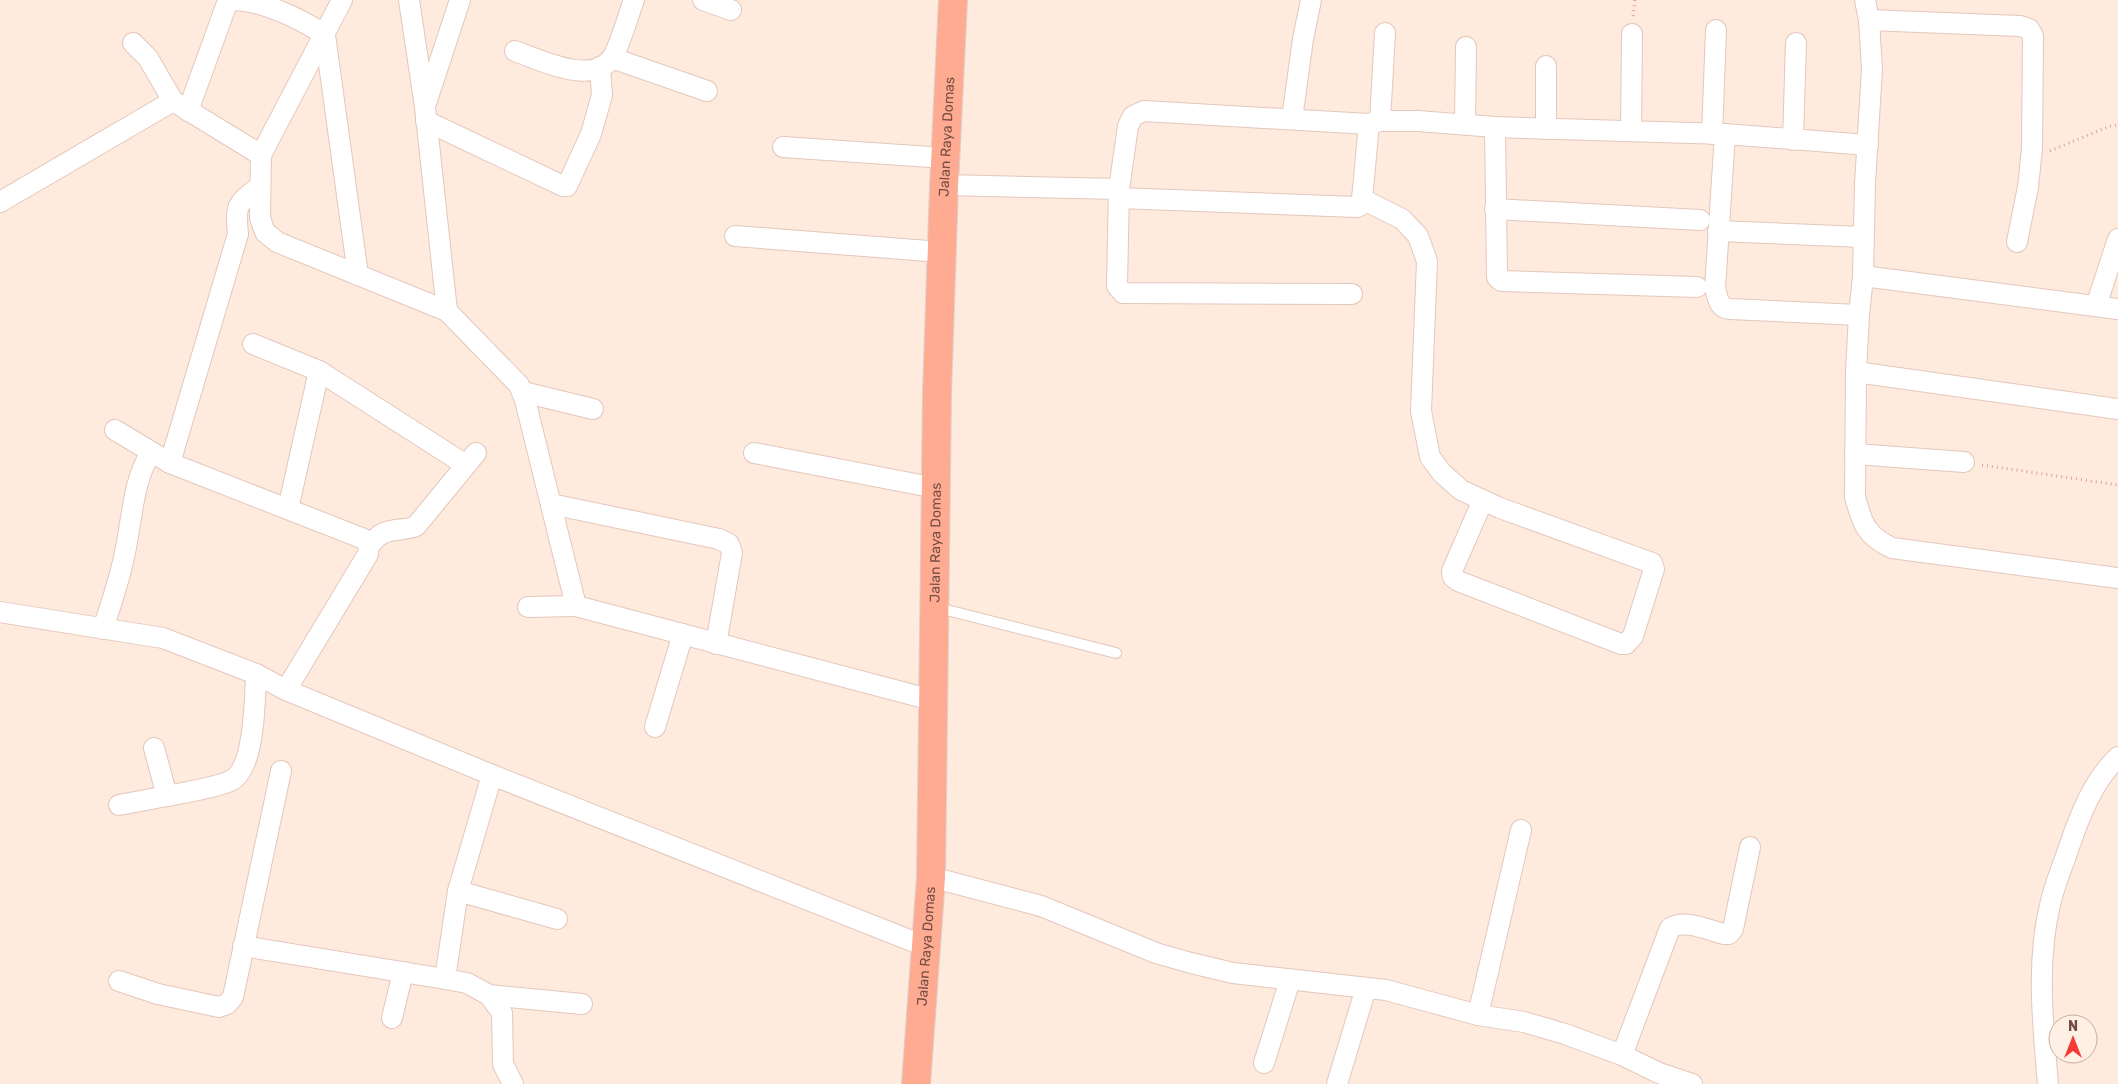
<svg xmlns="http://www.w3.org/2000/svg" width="2118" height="1084" font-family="Rubik,sans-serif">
  <rect width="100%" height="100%" fill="#feebdd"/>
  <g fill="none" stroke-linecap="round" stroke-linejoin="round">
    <defs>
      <path id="service" d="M935,607L1116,653"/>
      <g id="minor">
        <path d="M342,0L261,155L260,218L265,232L277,242L447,311L519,385L525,400L576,606L932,700"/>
        <path d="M409,0L425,107L447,311"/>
        <path d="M703,0L731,10"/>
        <path d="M1865,0L1869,20L1872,69L1865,184L1863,276L1859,315L1856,372L1855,497C1862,523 1866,536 1892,548L2118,578"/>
        <path d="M1869,20L2020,26L2029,29L2033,36L2032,149L2028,187L2017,242"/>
        <path d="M133,43L148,58L173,101L261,155"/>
        <path d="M515,51C540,60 592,86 612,58C619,48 629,13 634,0"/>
        <path d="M612,58L707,91"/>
        <path d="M1546,66V129"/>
        <path d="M426,103L460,0"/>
        <path d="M188,111L226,6L232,0C262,0 301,19 325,35L358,275"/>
        <path d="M1292,119L1303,39L1311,0"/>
        <path d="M426,121L563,186H567L591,134L602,95L600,67"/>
        <path d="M1380,121L1385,33"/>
        <path d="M1465,124L1466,47"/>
        <path d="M1495,127L1497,277L1501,281L1697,287"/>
        <path d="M1631,131L1632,34"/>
        <path d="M1712,134L1716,30"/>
        <path d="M1725,134L1715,288C1718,298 1718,308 1730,309L1859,315"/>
        <path d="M1793,140L1796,43"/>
        <path d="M783,147L945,158"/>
        <path d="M944,185L1119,189"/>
        <path d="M1119,198L1357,207L1361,205L1362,199L1369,124"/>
        <path d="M1362,199L1402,219L1418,236L1427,261L1421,411L1430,457L1442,473L1461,490L1500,508L1652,563L1654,569L1633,636L1626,644H1621L1458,581L1453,577L1452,571L1483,500"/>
        <path d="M0,202L173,101"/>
        <path d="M1495,209L1700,220"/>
        <path d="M1718,231L1863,237"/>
        <path d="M735,236L941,252"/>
        <path d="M1863,276L2118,309"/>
        <path d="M1352,294L1123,293L1117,286L1119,189L1128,126L1133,116L1144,111L1369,124L1380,121H1418L1495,127L1725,134L1868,145"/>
        <path d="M2096,306L2118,239"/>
        <path d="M253,344L319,371L466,465"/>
        <path d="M1856,372L2118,409"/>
        <path d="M523,392L593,409"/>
        <path d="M115,430L170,463L364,539L369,545L368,554L286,690"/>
        <path d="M754,453L936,488"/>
        <path d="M1855,454L1964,462"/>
        <path d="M170,463L238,234C235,204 237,204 260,186"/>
        <path d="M551,504L719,539L729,544L732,553L716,644"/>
        <path d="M288,509L319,371"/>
        <path d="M369,545C373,542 377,536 382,534C392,528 405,531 416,526L476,453"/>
        <path d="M528,607L576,606"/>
        <path d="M0,612L163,638L256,674L286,690L492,775L927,947"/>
        <path d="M103,629C111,604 120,579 125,552C132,521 133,479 151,453"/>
        <path d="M655,727L683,634"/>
        <path d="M154,748L167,796C182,793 220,787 232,780C255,767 255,699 256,674"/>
        <path d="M492,775L458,891L445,979L467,983L489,995L582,1004"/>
        <path d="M119,805L167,796"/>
        <path d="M931,877L1041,906L1156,953L1191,963L1233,973L1386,990L1478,1015L1524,1022L1565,1034L1622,1055L1659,1073L1692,1084"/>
        <path d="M458,891L557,919"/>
        <path d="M243,946L445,979"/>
        <path d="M119,981L158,994L219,1007L227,1004L233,997L281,771"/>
        <path d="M489,995L502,1013L503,1064L513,1084"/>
        <path d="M1478,1015L1521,830"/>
        <path d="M392,1018L403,972"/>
        <path d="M1622,1055L1670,928C1686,919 1707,930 1724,934H1729L1733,929L1750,847"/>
        <path d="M1264,1063L1290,980"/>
        <path d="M1337,1084L1366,988"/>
        <path d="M2048,1084C2043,1025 2036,964 2050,905C2054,885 2063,866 2069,847C2080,815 2093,781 2118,757"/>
      </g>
      <g id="trunk">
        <path id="s1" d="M916,1084L931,877L937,393L944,185L953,0"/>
      </g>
    </defs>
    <use href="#service" stroke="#e4c7bc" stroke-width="12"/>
    <use href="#minor" stroke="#e4c7bc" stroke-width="22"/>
    <use href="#trunk" stroke="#dbd0ce" stroke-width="30"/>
    <g stroke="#daa396" stroke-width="3" stroke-dasharray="1 4" stroke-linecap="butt">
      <path d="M1633,16L1635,0"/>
      <path d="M2050,151L2110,126L2118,125"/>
      <path d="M1982,465L2118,485"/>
    </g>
    <use href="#service" stroke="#fff" stroke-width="10"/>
    <use href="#minor" stroke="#fff" stroke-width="20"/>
    <use href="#trunk" stroke="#feab91" stroke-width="28"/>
  </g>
  <g text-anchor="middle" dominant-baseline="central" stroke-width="4" stroke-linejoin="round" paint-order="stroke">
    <g font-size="14" fill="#754c44" stroke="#fff0e6">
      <text stroke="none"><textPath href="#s1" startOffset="948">Jalan Raya Domas</textPath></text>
      <text stroke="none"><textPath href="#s1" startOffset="542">Jalan Raya Domas</textPath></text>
      <text stroke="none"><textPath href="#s1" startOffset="138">Jalan Raya Domas</textPath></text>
    </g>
  </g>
  <g transform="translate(2073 1039)"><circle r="24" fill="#fff0e6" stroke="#c8aea5"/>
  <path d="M0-4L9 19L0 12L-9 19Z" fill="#f43b37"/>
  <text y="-8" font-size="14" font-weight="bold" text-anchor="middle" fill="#754c44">N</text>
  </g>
</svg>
